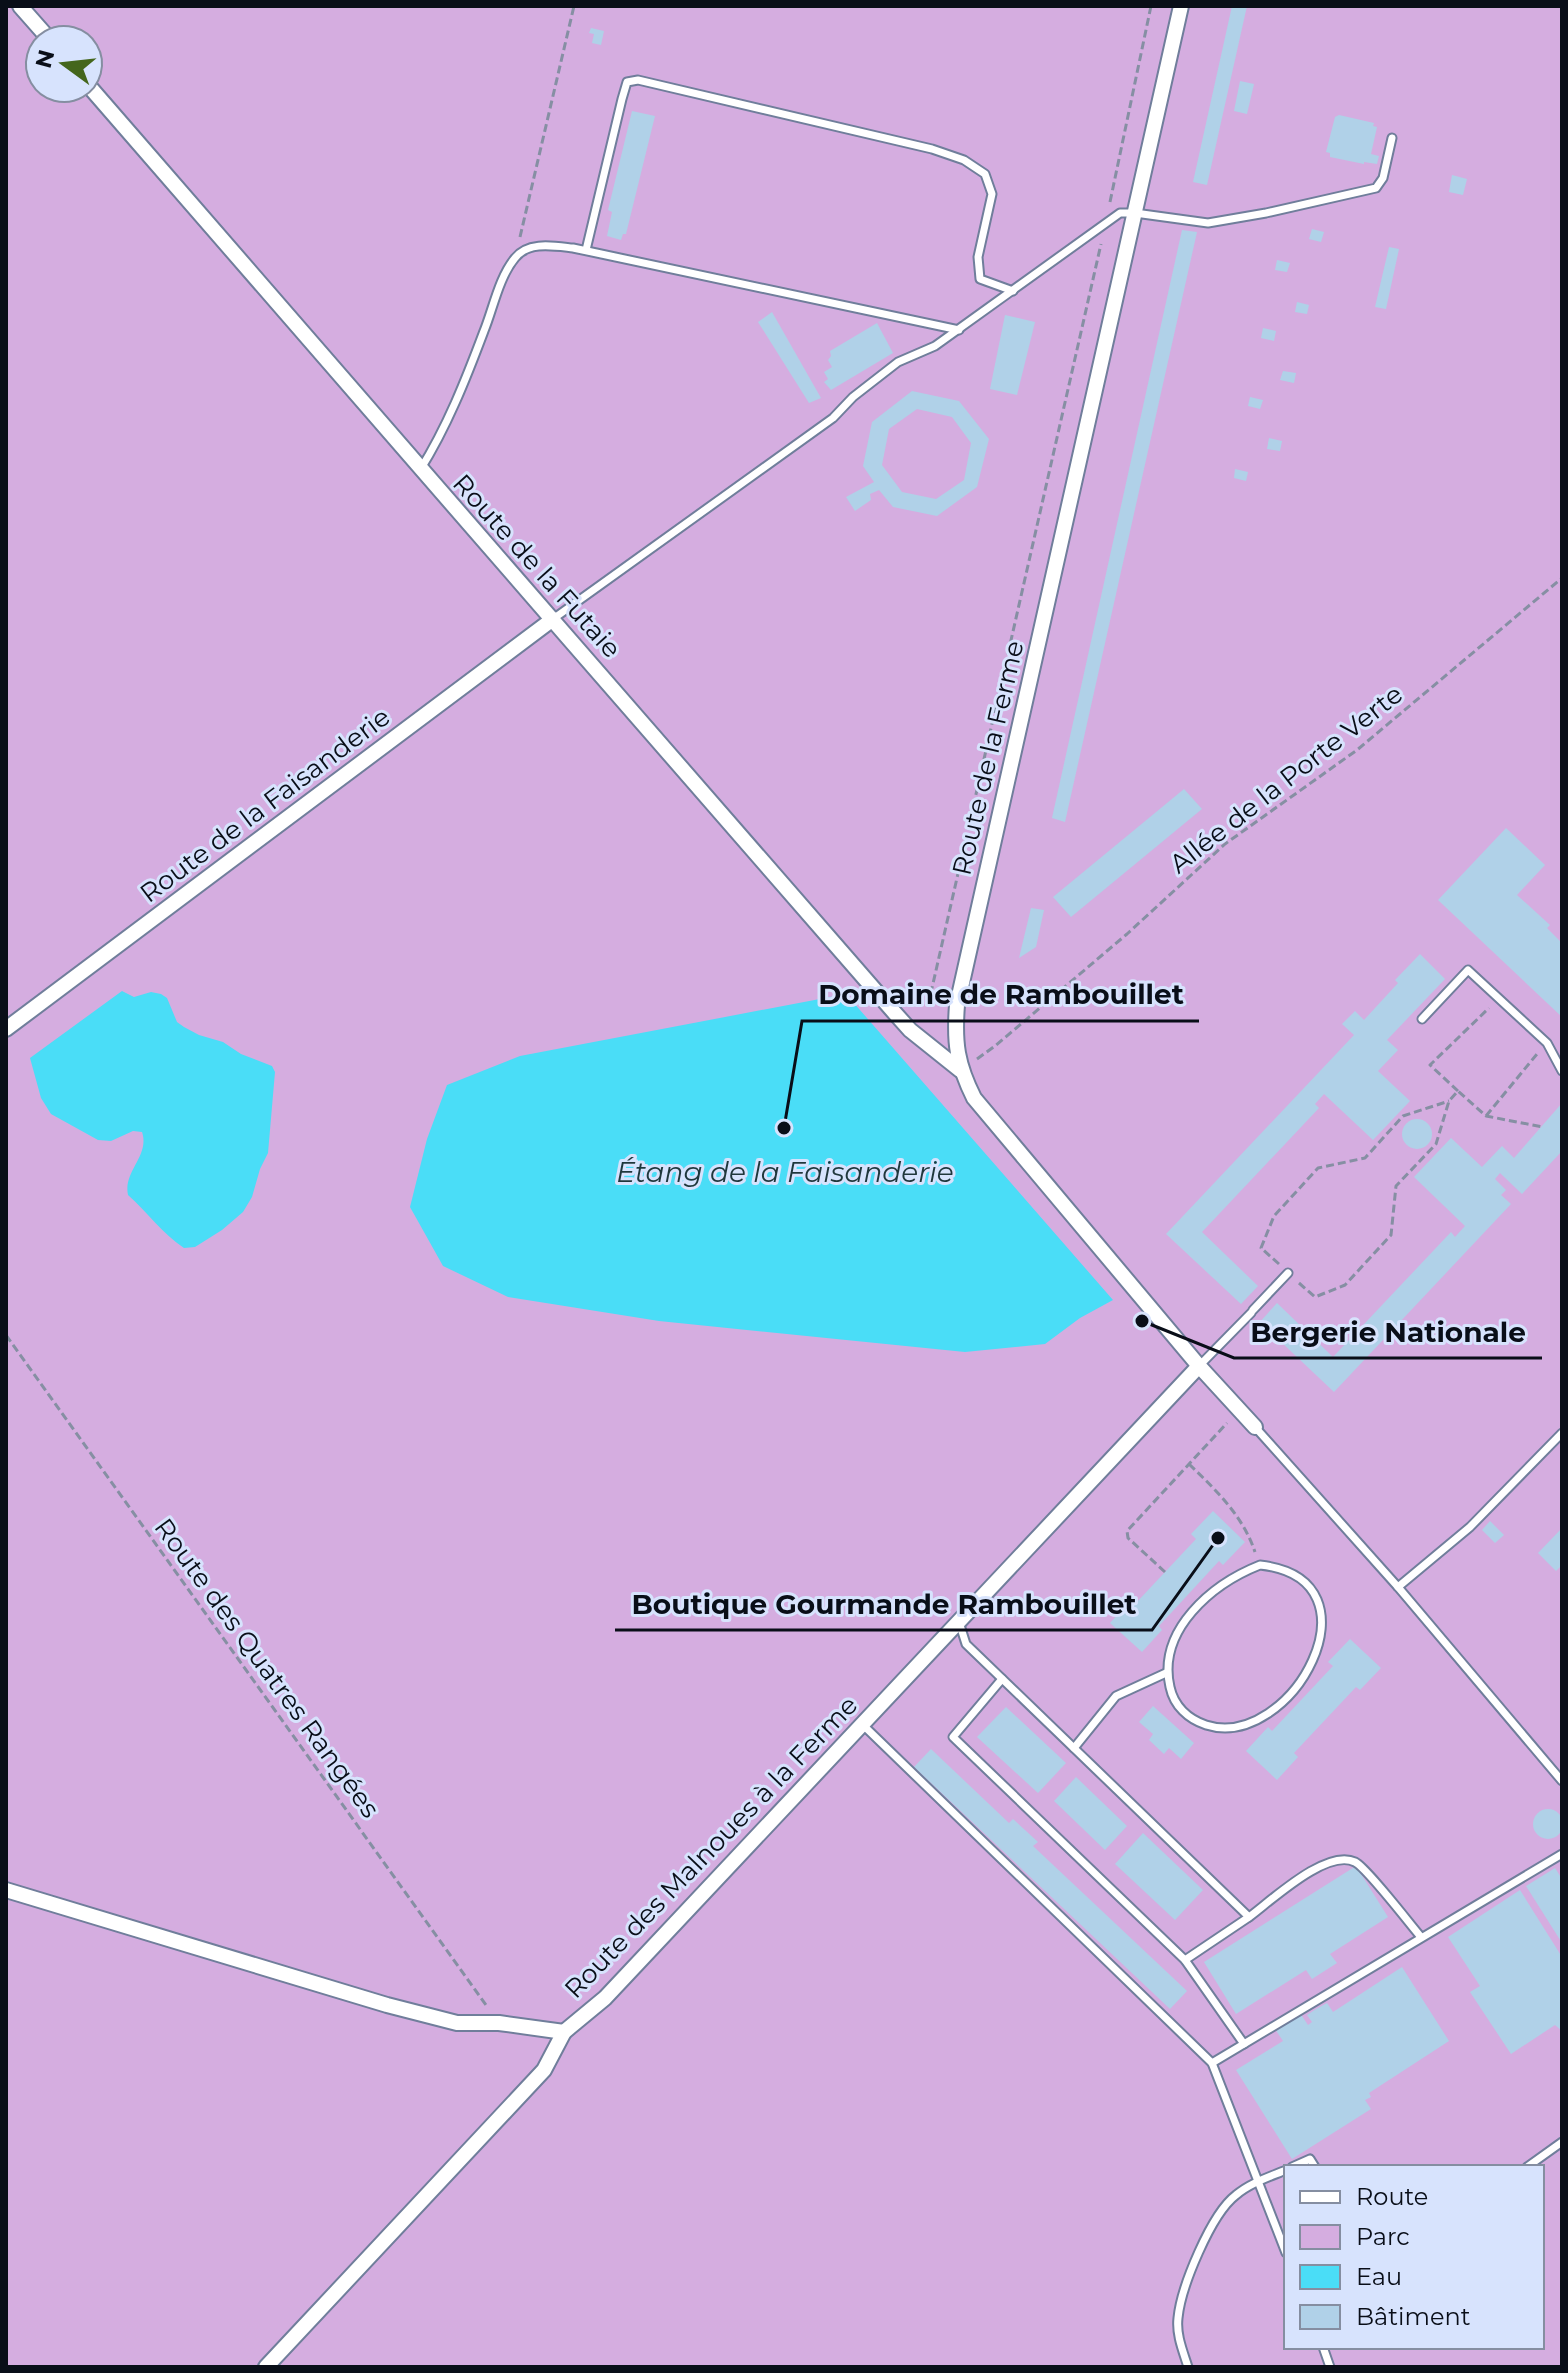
<svg xmlns="http://www.w3.org/2000/svg" width="1568" height="2373" font-family="Montserrat,sans-serif">
  <rect width="100%" height="100%" fill="#d7e3fd"/>
  <path fill="#d5ade0" fill-rule="evenodd" d="M6,6H1562V2367H6ZM40,40H88V88H40ZM1286,2167H1542V2347H1286Z"/>
  <g fill="#4addf7">
    <path d="M122,991L134,997L151,992L161,994L167,998L177,1022L184,1027L199,1035L223,1042L241,1054L272,1066L275,1072L268,1153L260,1169L252,1197L243,1212L222,1230L195,1247L184,1248C162,1233 148,1213 128,1195C123,1171 150,1156 142,1132L133,1131L111,1141L98,1140L51,1114L41,1098L30,1058Z"/>
    <path d="M846,994L1113,1300L1080,1318L1045,1344L965,1352L659,1321L508,1297L443,1266L410,1207L427,1139L447,1085L520,1056Z"/>
  </g>
  <g fill="#b0d1e8" fill-rule="evenodd">
    <path d="M1232,6H1247L1207,185L1193,182Z"/>
    <path d="M591,28L604,31L601,45L592,43L594,34L589,33Z"/>
    <path d="M1240,81L1254,84L1247,114L1234,111Z"/>
    <path d="M632,111L655,116L626,234H623L621,240L607,236L612,212L608,210Z"/>
    <path d="M1339,115L1374,123L1373,126L1377,127L1371,154L1379,156L1377,164L1364,162V164L1330,157V153L1326,152L1335,117Z"/>
    <path d="M1452,175L1467,179L1463,195L1449,192Z"/>
    <path d="M1312,229L1324,232L1321,242L1309,239Z"/>
    <path d="M1182,230L1197,232L1065,822L1052,818Z"/>
    <path d="M1389,247L1399,249L1386,309L1375,307Z"/>
    <path d="M1277,260L1290,263L1287,272L1275,270Z"/>
    <path d="M1297,302L1309,305L1307,314L1295,312Z"/>
    <path d="M772,312L821,398L809,403L758,322Z"/>
    <path d="M1005,315L1035,322L1017,395L990,389Z"/>
    <path d="M877,323L893,353L831,390L824,382L828,379L824,372L832,367L828,360L831,356L830,351Z"/>
    <path d="M1263,328L1276,331L1274,341L1261,338Z"/>
    <path d="M1283,371L1296,373L1294,383L1280,380Z"/>
    <path d="M912,391L959,401L989,439L977,487L937,516L893,507L879,490L870,494L871,500L855,511L846,497L874,482L863,466L872,422ZM917,409L952,417L971,443L964,480L936,499L902,492L882,465L889,429Z"/>
    <path d="M1250,397L1263,400L1260,409L1248,406Z"/>
    <path d="M1269,438L1282,441L1280,451L1267,449Z"/>
    <path d="M1235,469L1248,472L1246,481L1234,478Z"/>
    <path d="M1184,789L1202,809L1071,917L1053,897Z"/>
    <path d="M1506,828L1545,865L1517,895L1550,925L1547,928L1562,943V1017L1438,900Z"/>
    <path d="M1031,908L1044,910L1036,947L1019,958Z"/>
    <path d="M1420,954L1445,979L1387,1040L1398,1050L1378,1071L1410,1101L1373,1140L1324,1094L1315,1104L1319,1108L1202,1232L1258,1286L1241,1304L1166,1234L1354,1035L1342,1024L1355,1011L1364,1020L1398,983L1395,980Z"/>
    <path d="M1562,1103V1151L1522,1194L1500,1173L1495,1179L1506,1190L1501,1195L1511,1204L1334,1392L1260,1322L1277,1303L1333,1357L1451,1232L1455,1237L1465,1226L1414,1177L1451,1138L1482,1167L1502,1146L1514,1158Z"/>
    <circle cx="1417" cy="1134" r="15"/>
    <path d="M1213,1511L1245,1542L1223,1565L1219,1561L1159,1626L1162,1630L1142,1652L1110,1623L1131,1600L1135,1604L1196,1539L1191,1534Z"/>
    <path d="M1490,1521L1504,1535L1495,1543L1482,1530Z"/>
    <path d="M1562,1528V1565L1556,1571L1538,1553Z"/>
    <path d="M1350,1639L1381,1668L1360,1690L1356,1687L1294,1753L1298,1757L1277,1780L1246,1751L1268,1727L1272,1731L1333,1666L1328,1662Z"/>
    <path d="M1153,1706L1194,1743L1181,1759L1169,1748L1164,1754L1149,1740L1153,1734L1139,1722Z"/>
    <path d="M1006,1707L1066,1763L1038,1793L977,1737Z"/>
    <path d="M931,1749L1009,1823L1013,1819L1038,1842L1033,1846L1187,1991L1170,2009L914,1767Z"/>
    <path d="M1076,1777L1127,1826L1105,1850L1054,1801Z"/>
    <circle cx="1548" cy="1824" r="15"/>
    <path d="M1143,1833L1203,1890L1175,1920L1115,1864Z"/>
    <path d="M1356,1866L1388,1917L1330,1954L1337,1963L1312,1979L1306,1970L1236,2014L1204,1962Z"/>
    <path d="M1555,1868L1562,1879V1943L1526,1886Z"/>
    <path d="M1520,1890L1562,1957V2031L1555,2025L1511,2054L1470,1992L1480,1986L1448,1937Z"/>
    <path d="M1402,1967L1449,2041L1369,2093L1371,2097L1365,2100L1371,2109L1292,2159L1236,2070L1283,2041L1275,2029L1300,2013L1308,2025L1312,2022L1307,2015L1316,2009L1327,2003L1333,2012Z"/>
  </g>
  <g fill="none" stroke-linecap="round" stroke-linejoin="round">
    <defs>
      <g id="lane">
        <path d="M586,250L622,99L627,82L638,80L932,149L964,160L985,174L992,194L978,257L980,279L1013,291"/>
        <path d="M420,470C447,427 466,379 484,331C493,309 499,277 515,258C528,241 554,246 573,248L959,330"/>
        <path d="M553,619L833,418L853,397L898,362L935,346L1120,213H1135L1208,223L1266,213L1376,188L1383,178L1392,138"/>
        <path d="M1422,1019L1468,970L1547,1043L1562,1071"/>
        <path d="M1253,1310L1288,1273"/>
        <path d="M1199,1366L1251,1313"/>
        <path d="M1255,1427L1398,1587L1562,1781"/>
        <path d="M1260,1565C1387,1579 1291,1752 1206,1725C1188,1719 1174,1706 1170,1687C1157,1630 1212,1584 1260,1565Z"/>
        <path d="M1398,1587L1470,1527L1562,1433"/>
        <path d="M959,1622L966,1644L1249,1917C1272,1900 1327,1848 1355,1862C1367,1868 1409,1923 1421,1937"/>
        <path d="M1002,1679L953,1737L1185,1960L1244,2044"/>
        <path d="M863,1725L1212,2063L1286,2253"/>
        <path d="M1074,1748L1116,1696L1166,1673"/>
        <path d="M1185,1960L1249,1917"/>
        <path d="M1212,2063L1562,1854"/>
        <path d="M1292,2167L1310,2159L1315,2167"/>
        <path d="M1527,2167L1562,2142"/>
        <path d="M1323,2347L1330,2367"/>
        <path d="M1188,2367C1183,2351 1176,2335 1178,2318C1181,2287 1211,2214 1236,2195C1250,2183 1269,2177 1286,2170"/>
      </g>
      <g id="street">
        <path d="M20,6L50,40"/>
        <path d="M1181,6L957,1005C954,1043 957,1064 974,1098L1199,1366L1255,1427"/>
        <path d="M88,85C355,395 625,702 893,1011L910,1030L960,1070"/>
        <path d="M6,1029L553,619"/>
        <path d="M6,1890L387,2005L457,2023H499L564,2032"/>
        <path d="M266,2367L544,2070L564,2032L605,1998L1199,1366"/>
      </g>
    </defs>
    <use href="#lane" stroke="#707e9b" stroke-width="11"/>
    <use href="#street" stroke="#707e9b" stroke-width="18"/>
    <g stroke="#868fa3" stroke-width="3" stroke-dasharray="8 4" stroke-linecap="butt">
      <path d="M1110,202L1151,6"/>
      <path d="M520,237L574,6"/>
      <path d="M906,1003L932,988L1101,244"/>
      <path d="M977,1059L995,1046L1127,934L1225,844L1357,750L1562,578"/>
      <path d="M1458,1091L1430,1065L1489,1008"/>
      <path d="M1486,1116L1537,1054"/>
      <path d="M1279,1264L1261,1248L1274,1216L1318,1168L1365,1158L1403,1116L1449,1101"/>
      <path d="M1299,1283L1315,1297L1345,1285L1391,1235L1396,1186L1436,1144L1449,1101L1458,1091L1486,1116L1543,1127"/>
      <path d="M6,1335L486,2005"/>
      <path d="M1189,1464C1216,1490 1243,1516 1255,1552"/>
      <path d="M1165,1572L1128,1538L1127,1531L1227,1423"/>
    </g>
    <use href="#lane" stroke="#fff" stroke-width="7"/>
    <use href="#street" stroke="#fff" stroke-width="14"/>
  </g>
  <g text-anchor="middle" dominant-baseline="central" stroke-width="6" stroke-linejoin="round" paint-order="stroke">
    <g font-size="26" fill="#090e18" stroke="#d7e3fd">
      <text transform="translate(537 566) rotate(48)">Route de la Futaie</text>
      <text transform="translate(988 758) rotate(-77)">Route de la Ferme</text>
      <text transform="translate(1286 779) rotate(-38)">Allée de la Porte Verte</text>
      <text transform="translate(265 805) rotate(-37)">Route de la Faisanderie</text>
      <text transform="translate(267 1668) rotate(54)">Route des Quatres Rangées</text>
      <text transform="translate(711 1847) rotate(-46)">Route des Malnoues à la Ferme</text>
    </g>
    <g font-size="28" font-style="italic" fill="#1f373c" stroke="#d7e3fd">
      <text x="785" y="1172">Étang de la Faisanderie</text>
    </g>
  </g>
  <path fill="none" stroke="#090e18" stroke-width="3" d="M784 1128L802 1021H1199M1142 1321L1234 1358H1542M1218 1538L1152 1630H615"/>
  <g fill="#090e18" stroke="#d7e3fd" stroke-width="3">
    <circle cx="784" cy="1128" r="8"/>
    <circle cx="1142" cy="1321" r="8"/>
    <circle cx="1218" cy="1538" r="8"/>
  </g>
  <g font-size="28" text-anchor="middle" font-weight="bold" fill="#090e18" stroke="#d7e3fd" stroke-width="6" stroke-linejoin="round" paint-order="stroke">
    <text x="1001" y="1004">Domaine de Rambouillet</text>
    <text x="1388" y="1342">Bergerie Nationale</text>
    <text x="884" y="1614">Boutique Gourmande Rambouillet</text>
  </g>
  <rect width="1568" height="2373" fill="none" stroke="#090e18" stroke-width="16"/>
  <rect x="1284" y="2165" width="260" height="184" fill="#d7e3fd" stroke="#858ea1" stroke-width="2"/>
  <rect x="1300" y="2191" width="40" height="12" fill="#ffffff" stroke="#858ea1" stroke-width="2"/>
  <text x="1356" y="2205" font-size="24" fill="#090e18">Route</text>
  <rect x="1300" y="2225" width="40" height="24" fill="#d5ade0" stroke="#858ea1" stroke-width="2"/>
  <text x="1356" y="2245" font-size="24" fill="#090e18">Parc</text>
  <rect x="1300" y="2265" width="40" height="24" fill="#4addf7" stroke="#858ea1" stroke-width="2"/>
  <text x="1356" y="2285" font-size="24" fill="#090e18">Eau</text>
  <rect x="1300" y="2305" width="40" height="24" fill="#b0d1e8" stroke="#858ea1" stroke-width="2"/>
  <text x="1356" y="2325" font-size="24" fill="#090e18">Bâtiment</text>
  <g transform="translate(64 64) rotate(285)"><circle r="38" fill="#d7e3fd" stroke="#858ea1" stroke-width="2"/>
  <path d="M0-6L14 30L0 20L-14 30Z" fill="#44661c"/>
  <text y="-12" font-size="22" font-weight="bold" text-anchor="middle" fill="#090e18">N</text>
  </g>
</svg>
